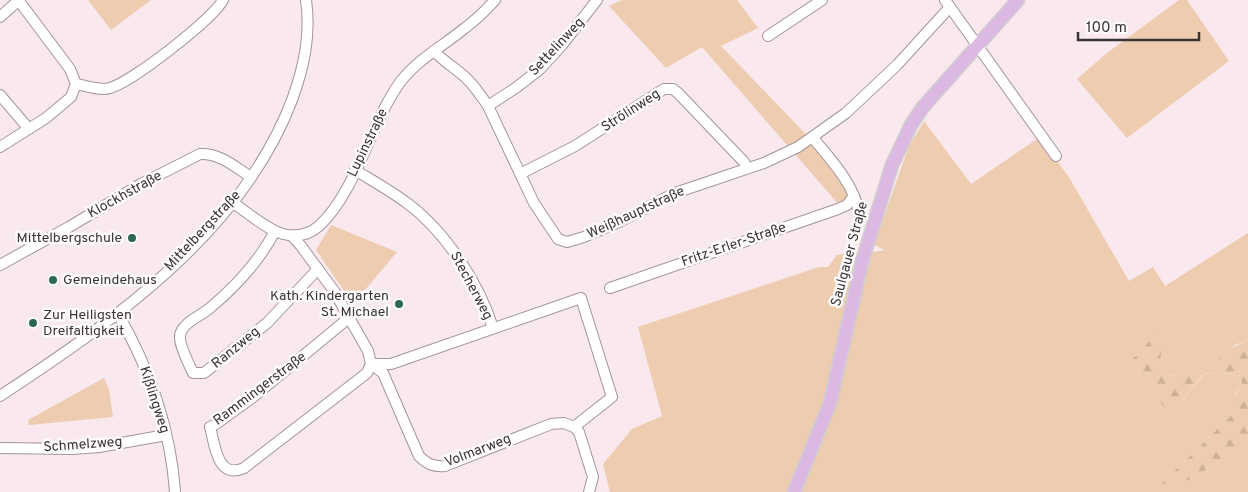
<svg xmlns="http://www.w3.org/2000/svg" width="1248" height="492" font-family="Overpass,sans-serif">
  <defs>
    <pattern id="forest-firs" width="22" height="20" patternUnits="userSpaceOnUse" patternTransform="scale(1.25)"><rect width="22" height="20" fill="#edccaf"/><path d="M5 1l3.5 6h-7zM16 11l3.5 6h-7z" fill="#ccb097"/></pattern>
  </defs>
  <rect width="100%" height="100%" fill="#f9e8ee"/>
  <g fill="#edccaf" fill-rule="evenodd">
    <path d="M88,0H151L111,30Z"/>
    <path d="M622,0H737L758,28L721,46L822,151L858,208L840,206L702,47L666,68L609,6Z"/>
    <path d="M1179,0H1187L1229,61L1127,138L1077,79L1107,53Z"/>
    <path d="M924,121L971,184L1040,137L1070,179L1129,281L1153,267L1165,286L1248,233V340L1235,345L1204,374C1218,373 1232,370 1242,382L1236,394L1234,413L1153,492H801L844,372L869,253L885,250L874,245L909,146ZM1161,352L1160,367L1163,375L1182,376L1203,375L1170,415L1130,362Z"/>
    <path d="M331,225L397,252L353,304L316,250Z"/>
    <path d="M857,252L824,413L791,492H610L603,464L632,429L662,416L638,327L819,267H828L837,255Z"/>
    <path d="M104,378L109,389L113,417L29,425L28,420Z"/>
    <path d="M1248,445V492H1168Z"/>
  </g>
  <path fill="url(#forest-firs)" d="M1158,332L1161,352L1160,367L1163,375L1182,376L1203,374C1216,359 1229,348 1248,340V445L1168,492H1153L1234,413L1233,403L1242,382C1232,369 1217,373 1203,374L1170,415L1130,362Z"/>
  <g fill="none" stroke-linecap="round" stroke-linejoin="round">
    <defs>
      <g id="minor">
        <path d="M945,0L1056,156"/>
        <path d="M0,17L19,0"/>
        <path d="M768,36L822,0"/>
        <path d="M434,51C443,61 455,68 465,77C475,86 481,96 488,106L534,203L558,239L567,242L584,237L619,222L675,193L764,163L798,147L846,113L897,65L950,7"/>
        <path d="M76,84C87,86 100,91 110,88C132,82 213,19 223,0"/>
        <path d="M0,95L29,129"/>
        <path d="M488,106L517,87L540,69L562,45L597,0"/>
        <path d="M813,138C831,160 855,185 859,214"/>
        <path d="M0,147L46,118L71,97L76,84L70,69L19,1"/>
        <path d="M355,170C373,181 391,191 407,203C445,231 479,283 493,328"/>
        <path d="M520,174L575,146L664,89H673L678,93L744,162L747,168"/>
        <path d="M232,202C247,212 267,230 283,234C296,237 309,235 319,226C357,191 370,123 401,81C418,59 443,46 465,28C476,20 486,10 495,0"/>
        <path d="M275,231C260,260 235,287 210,308C201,316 181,323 180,336C179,345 189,364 193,373H204L267,323L318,269"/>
        <path d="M292,236L301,246L334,291L368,351L371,364L383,373L419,456C427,464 433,467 445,466L551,424L564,423L574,427L579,432L593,477L589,492"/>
        <path d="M0,265L69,227L141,184L200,154C220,153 235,167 251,177"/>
        <path d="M610,288L838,209L847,205L854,196"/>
        <path d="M118,314C149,367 171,430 175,492"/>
        <path d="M350,317L252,398L216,424L210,427C215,445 217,480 244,468L367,373L371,364H391L581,298L612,397L574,427"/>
        <path d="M0,396C114,321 242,232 292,100C304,67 311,35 306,0"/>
        <path d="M0,448L73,449L99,447L166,435"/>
      </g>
      <path id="major" d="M794,492L830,403L862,262L892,165L911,125L923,107L1018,0"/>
    </defs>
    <use href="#minor" stroke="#a4959a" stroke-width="12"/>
    <use href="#major" stroke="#d0cecf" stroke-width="15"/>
    <use href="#minor" stroke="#fff" stroke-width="10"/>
    <use href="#major" stroke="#dbb9e3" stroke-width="12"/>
  </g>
  <g fill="#2b6751" stroke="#fdfafb" stroke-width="2">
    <circle cx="132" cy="238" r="5"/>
    <circle cx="53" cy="280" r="5"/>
    <circle cx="399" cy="304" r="5"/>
    <circle cx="33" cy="323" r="5"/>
  </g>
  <g text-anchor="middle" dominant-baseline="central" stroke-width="5" stroke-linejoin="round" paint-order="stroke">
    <g font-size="14" fill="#3a3436" stroke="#fdfafb">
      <text transform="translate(557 47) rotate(-47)">Settelinweg</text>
      <text transform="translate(631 111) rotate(-33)">Strölinweg</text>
      <text transform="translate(368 143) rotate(-64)">Lupinstraße</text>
      <text transform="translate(125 195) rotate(-29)">Klockhstraße</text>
      <text transform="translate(636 213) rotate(-25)">Weißhauptstraße</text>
      <text transform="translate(203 231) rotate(-47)">Mittelbergstraße</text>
      <text transform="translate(734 245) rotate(-19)">Fritz-Erler-Straße</text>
      <text transform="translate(850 254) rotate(-75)">Saulgauer Straße</text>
      <text transform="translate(471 286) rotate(62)">Stecherweg</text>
      <text transform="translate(236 348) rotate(-39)">Ranzweg</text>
      <text transform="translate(260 389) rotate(-37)">Rammingerstraße</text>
      <text transform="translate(154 400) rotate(72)">Kißlingweg</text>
      <text transform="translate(83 445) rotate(-4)">Schmelzweg</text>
      <text transform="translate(478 451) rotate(-21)">Volmarweg</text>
    </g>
    <g font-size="14" fill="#3a3436" stroke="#fdfafb" text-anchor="end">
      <text x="122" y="238">Mittelbergschule</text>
      <text x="63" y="280" text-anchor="start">Gemeindehaus</text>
      <text x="389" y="296">Kath. Kindergarten<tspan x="389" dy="16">St. Michael</tspan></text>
      <text x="43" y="315" text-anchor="start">Zur Heiligsten<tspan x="43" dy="16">Dreifaltigkeit</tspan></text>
    </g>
  </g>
  <path d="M1078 32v8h121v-8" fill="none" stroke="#3a3436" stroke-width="2.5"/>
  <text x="1086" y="32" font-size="15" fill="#3a3436" stroke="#fdfafb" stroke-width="4" paint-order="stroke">100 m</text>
</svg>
